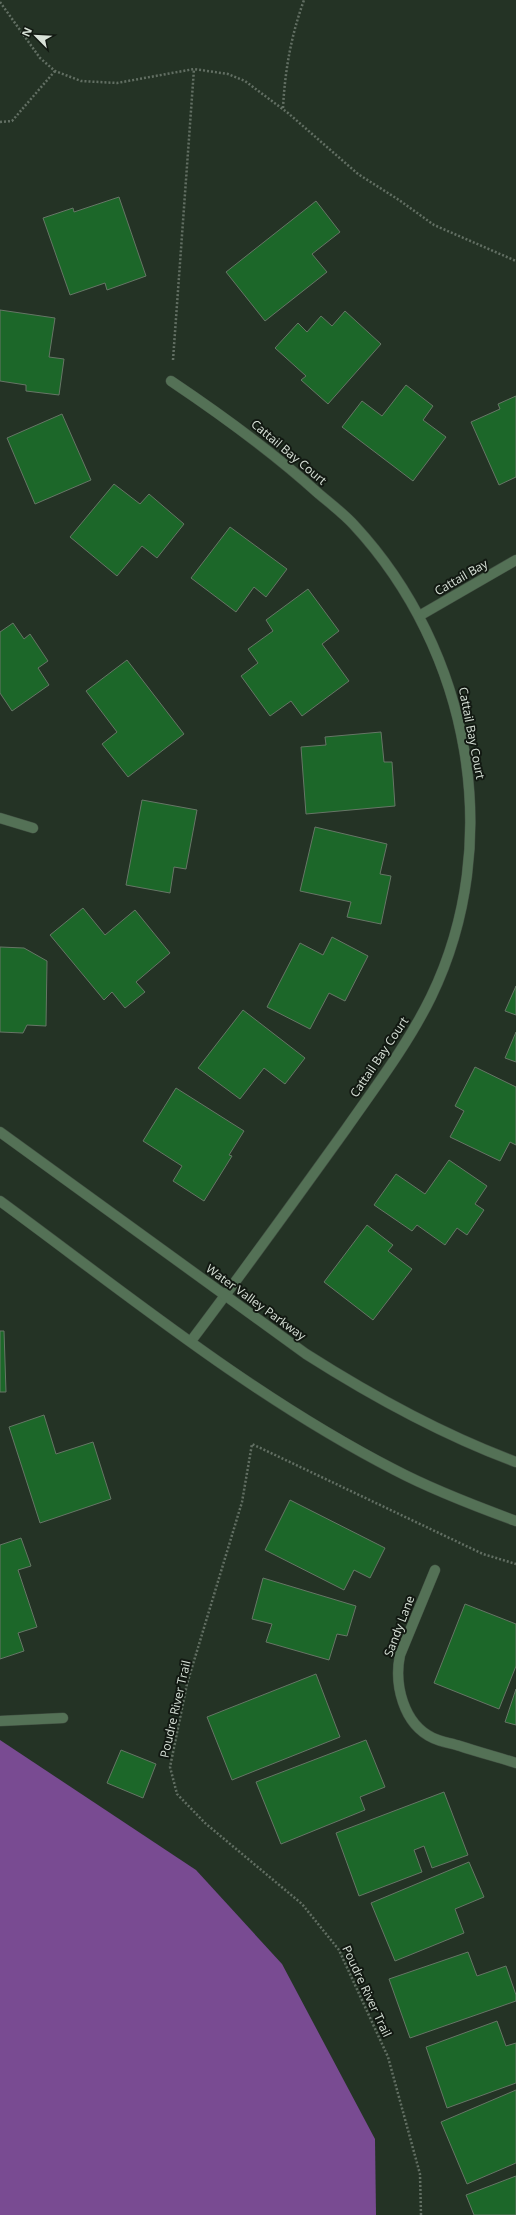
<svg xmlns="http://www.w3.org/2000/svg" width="516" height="2215" font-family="'Open Sans',sans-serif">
  <rect width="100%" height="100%" fill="#243325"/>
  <path fill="#794b92" d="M0,1740L196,1870L282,1964L375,2139L376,2215H0Z"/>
  <g fill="#1c6729" stroke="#667666">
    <path d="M119,197L146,276L107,290L105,283L70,295L43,218L73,208L74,212Z"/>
    <path d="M316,201L340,232L312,254L327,272L265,321L226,272Z"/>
    <path d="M0,310L55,318L49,357L64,359L59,395L26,391V385L0,381Z"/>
    <path d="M345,311L381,344L328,404L301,380L306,376L275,348L298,323L307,332L321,316L332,326Z"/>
    <path d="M406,385L433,406L423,420L446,437L413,481L342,427L362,401L382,416Z"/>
    <path d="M516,396V477L499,485L471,422L500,409L498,404Z"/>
    <path d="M62,414L91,480L35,504L7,438Z"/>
    <path d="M114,484L140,504L149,494L184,524L157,558L142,546L117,576L70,537Z"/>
    <path d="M230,527L287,569L266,597L254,587L236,612L191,578Z"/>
    <path d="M308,589L339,631L322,644L349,681L302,716L291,701L270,716L241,676L258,663L248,649L273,631L266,620Z"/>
    <path d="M13,623L24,639L30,634L48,661L38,668L49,685L12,711L0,693V632Z"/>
    <path d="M127,660L184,734L128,777L102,744L117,732L86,691Z"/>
    <path d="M381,732L384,762H392L395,806L306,814L301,747L326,745L325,737Z"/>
    <path d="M142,800L197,810L186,869L174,867L170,893L126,885Z"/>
    <path d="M315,827L387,844L380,874L391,876L381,924L347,917L351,902L300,891Z"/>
    <path d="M83,908L105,935L135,910L170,953L136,982L145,992L125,1008L112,992L104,1000L50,935Z"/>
    <path d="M332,937L368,956L345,1001L329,993L310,1029L267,1007L300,943L323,955Z"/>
    <path d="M0,947L24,948L47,961L46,1026L27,1025L23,1033L0,1032Z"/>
    <path d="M516,986V1015L505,1011Z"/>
    <path d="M243,1010L305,1058L285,1084L264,1068L240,1099L198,1068Z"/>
    <path d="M516,1032V1062L505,1058Z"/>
    <path d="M475,1067L516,1087V1145L510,1142L500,1161L450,1137L464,1111L455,1106Z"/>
    <path d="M176,1088L244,1131L229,1155L232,1156L204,1201L173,1181L182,1166L143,1141Z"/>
    <path d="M449,1160L487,1186L475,1204L484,1210L467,1235L457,1228L445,1245L417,1225L412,1231L374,1205L396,1174L425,1194Z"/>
    <path d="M367,1225L393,1245L388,1251L412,1269L373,1320L324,1282Z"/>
    <path d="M0,1331H4L6,1392H0Z"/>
    <path d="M44,1415L56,1454L93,1442L111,1499L40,1523L9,1427Z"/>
    <path d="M290,1500L385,1548L370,1578L354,1570L344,1590L265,1550Z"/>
    <path d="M21,1538L31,1566L18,1570L37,1627L18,1633L24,1651L0,1659V1545Z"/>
    <path d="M263,1578L356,1606L347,1636L337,1634L329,1660L266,1642L272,1624L252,1619Z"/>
    <path d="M465,1604L516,1624V1666L499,1709L434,1683Z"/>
    <path d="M316,1674L340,1737L232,1780L207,1717Z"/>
    <path d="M516,1689V1725L505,1722Z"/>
    <path d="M366,1740L385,1787L360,1797L365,1810L281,1844L256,1782Z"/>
    <path d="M121,1750L156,1764L143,1798L107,1783Z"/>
    <path d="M444,1792L468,1855L432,1868L424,1846L414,1850L422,1872L359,1896L336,1833Z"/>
    <path d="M469,1862L484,1897L455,1909L464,1933L395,1961L371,1903Z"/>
    <path d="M468,1952L477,1976L506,1966L516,1995V2001L410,2038L389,1979Z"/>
    <path d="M497,2021L506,2046L516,2043V2083L447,2108L426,2047Z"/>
    <path d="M516,2090V2163L467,2184L441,2122Z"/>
    <path d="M516,2176V2215H474L466,2195Z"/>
  </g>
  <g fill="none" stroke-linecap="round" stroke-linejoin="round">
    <defs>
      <path id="service" d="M0,1721L63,1718"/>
      <g id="minor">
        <path d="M171,381C223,416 273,452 319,494C331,504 344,514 354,525C470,650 506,842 431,997C408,1044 376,1086 346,1129C295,1200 244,1271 191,1341"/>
        <path d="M419,616L516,560"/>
        <path d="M0,818L33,828"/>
        <path d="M0,1132L306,1354C372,1396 443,1435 516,1462"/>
        <path d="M0,1201C128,1295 253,1397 395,1470C433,1490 475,1506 516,1521"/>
        <path d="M435,1570L400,1655C394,1684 403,1724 433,1738C441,1742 451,1743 460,1746C478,1752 497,1757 516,1763"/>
      </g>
    </defs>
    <use href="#service" stroke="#414f42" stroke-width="11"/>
    <use href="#minor" stroke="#414f42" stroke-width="11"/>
    <g stroke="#626f63" stroke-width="2.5" stroke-dasharray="2 2" stroke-linecap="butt">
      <path d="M0,2L40,58L55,71L81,81L117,83L194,69L228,74L245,81L288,113L358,174L399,200L434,225L516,261"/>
      <path d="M283,108C285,70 291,36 304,0"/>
      <path d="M0,122L12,121L55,71"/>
      <path d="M173,360L194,69"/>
      <path d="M421,2215L420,2174L388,2057L339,1950L302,1904L205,1823L177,1794L170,1767L187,1684L242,1502L252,1444L483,1554L516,1564"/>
    </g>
    <use href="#service" stroke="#547156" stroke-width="10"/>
    <use href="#minor" stroke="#547156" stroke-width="10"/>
  </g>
  <g text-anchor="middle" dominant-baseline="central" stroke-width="4" stroke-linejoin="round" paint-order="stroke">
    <g font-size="12" fill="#d8e2d8" stroke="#121912">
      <text transform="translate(289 452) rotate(40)">Cattail Bay Court</text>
      <text transform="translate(461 577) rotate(-30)">Cattail Bay</text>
      <text transform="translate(472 733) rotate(79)">Cattail Bay Court</text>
      <text transform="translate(379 1057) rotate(-56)">Cattail Bay Court</text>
      <text transform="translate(256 1302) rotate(36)">Water Valley Parkway</text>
      <text transform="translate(399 1626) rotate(-69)">Sandy Lane</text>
      <text transform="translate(175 1709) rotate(-77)">Poudre River Trail</text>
      <text transform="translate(367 1991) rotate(65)">Poudre River Trail</text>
    </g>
  </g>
  <g transform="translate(36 36) rotate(294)" stroke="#121912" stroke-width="3" paint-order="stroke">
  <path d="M0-3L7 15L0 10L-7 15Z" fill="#d8e2d8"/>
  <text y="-6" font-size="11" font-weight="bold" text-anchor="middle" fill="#d8e2d8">N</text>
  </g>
</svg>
